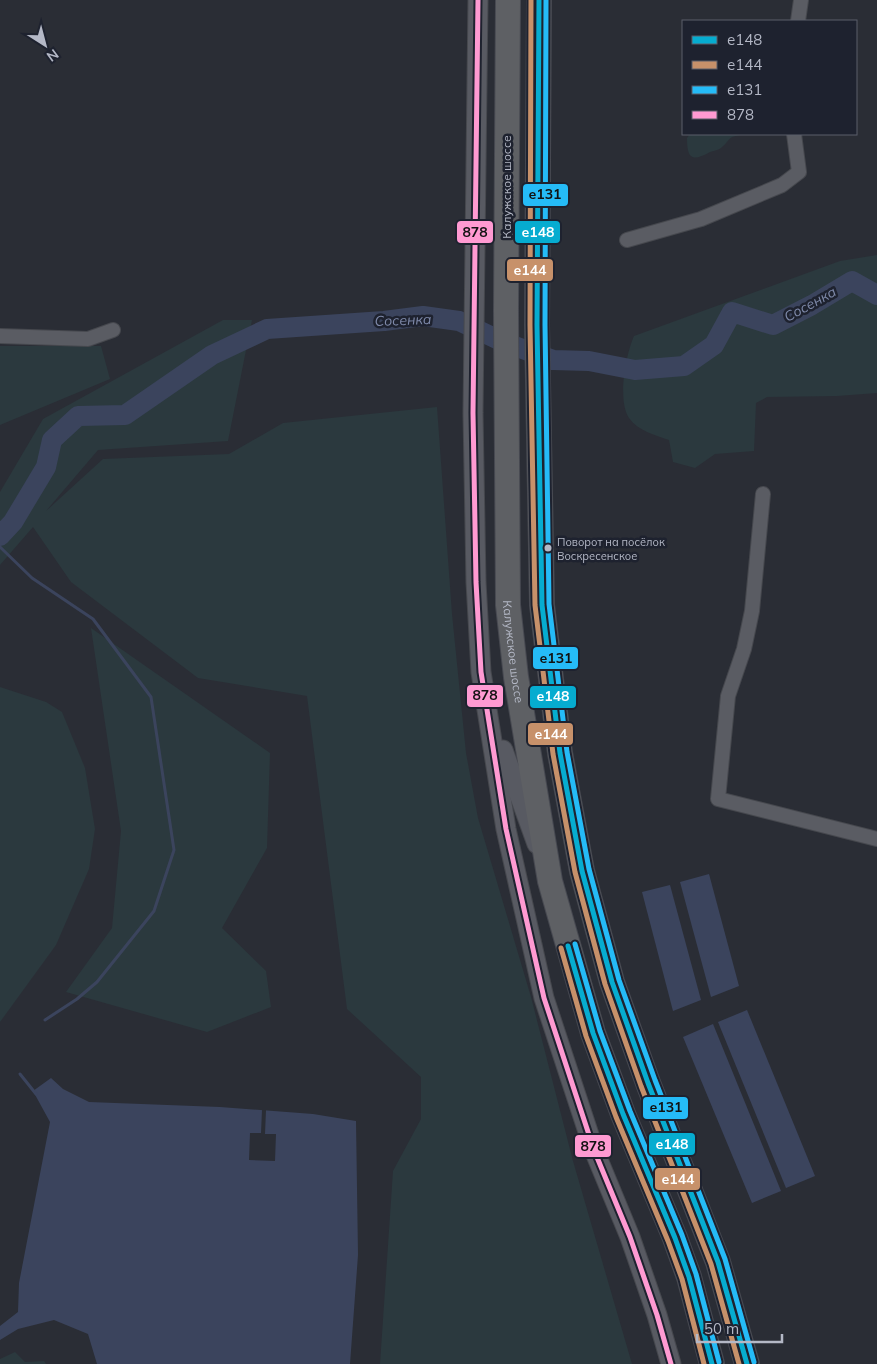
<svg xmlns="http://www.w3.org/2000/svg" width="877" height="1364" font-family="Mulish,sans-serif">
  <rect width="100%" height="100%" fill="#2a2d35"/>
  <g fill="#2b393e">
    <path d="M690,134H744C740,135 735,136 732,137C727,140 724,148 717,150C715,151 712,151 710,152C692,162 687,159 687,138Z"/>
    <path d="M877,255V393L837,396L767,397L756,403L754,451L715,454L695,468L673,462L669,440C655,435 638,431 629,418C617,400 626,354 634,336L840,261Z"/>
    <path d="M223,320H252L228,441L98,450L46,511L103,459L229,454L283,423L437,407L452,614L466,753L478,818L531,997L573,1161L632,1364H380L393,1171L421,1119V1077L347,1009L307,696L198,678L71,582L33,527L0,565V492L43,419Z"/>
    <path d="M0,346H101L110,379L0,425Z"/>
    <path d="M91,628L270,753L267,848L222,928L266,971L271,1007L207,1032L66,992L112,928L121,831Z"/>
    <path d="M0,687L46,702L62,712L85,768L95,829L89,869L56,945L0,1022Z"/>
    <path d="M15,1352L25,1362L44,1361L46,1364H0V1359Z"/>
  </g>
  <g fill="#3b445d">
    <path d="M709,874L739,986L711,997L680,882Z"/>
    <path d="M670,885L701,1000L673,1011L642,892Z"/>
    <path d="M747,1010L815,1176L786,1188L718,1022Z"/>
    <path d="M713,1024L781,1191L752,1203L683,1037Z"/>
    <path d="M51,1078L63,1089L89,1102L220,1107L313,1114L356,1121L358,1255L350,1364H97L88,1334L54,1320L18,1329L0,1340V1326L18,1312L19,1283L50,1122L33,1091Z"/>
  </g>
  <path fill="#2a2d35" d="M262,1110H266L265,1134H276L275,1161L249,1160L250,1133H261Z"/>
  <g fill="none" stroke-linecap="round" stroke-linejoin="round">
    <g stroke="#3b445d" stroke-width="3">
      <path d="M0,547L32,578L93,619L151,697L174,850L154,911L97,982L77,999L45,1020"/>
      <path d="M20,1074L36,1094"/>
    </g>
    <path stroke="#3b445d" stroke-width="20" d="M0,536L13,522L46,467L52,440L78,416L125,415L212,355L267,329L384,321L423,316L459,321L501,341L553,360L589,361L635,370L684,366L714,345L732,312L773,325L812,305L852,281L877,295"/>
    <defs>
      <g id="street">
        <path d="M798,21L801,0"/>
        <path d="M627,240L701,219L782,185L799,172L794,134"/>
        <path d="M0,336L88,339L113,330"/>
        <path d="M763,494L752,611L744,649L728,696L718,799L877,839"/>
      </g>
      <g id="secondary">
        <path d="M478,0L473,413L476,582L481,672L506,829L544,998L594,1150L630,1237L657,1315L671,1364"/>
        <path d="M503,750L537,844"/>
      </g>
      <g id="highway">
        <path id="s1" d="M508,0L506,311L508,605L516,677L550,881L593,1033L623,1114L675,1238L689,1277L712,1364"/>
        <path d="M539,0L537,325L542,605L560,753L582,871L612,982L648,1083L718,1262L747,1364"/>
      </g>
    </defs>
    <use href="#street" stroke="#46484e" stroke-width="16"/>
    <use href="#secondary" stroke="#46484e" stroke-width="21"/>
    <use href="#highway" stroke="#474951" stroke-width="26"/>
    <use href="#street" stroke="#5a5c63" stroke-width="14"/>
    <use href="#secondary" stroke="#585a62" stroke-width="19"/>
    <use href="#highway" stroke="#5e6064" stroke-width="24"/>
    <defs>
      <g id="bus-1">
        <path d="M539,0L537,325L542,605L560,753L582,871L612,982L648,1083L718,1262L747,1364"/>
        <path d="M568,946L593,1033L623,1114L675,1238L689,1277L712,1364"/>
      </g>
      <g id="bus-2">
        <path d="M531,0L530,325L535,605L553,754L575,872L605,984L641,1086L711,1264L739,1364"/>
        <path d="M561,948L586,1036L616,1117L668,1241L682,1279L704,1364"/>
      </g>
      <g id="bus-3">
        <path d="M546,0L545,325L549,604L567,752L589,869L619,980L655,1080L725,1259L754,1362"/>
        <path d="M575,944L600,1031L630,1111L682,1235L696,1274L719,1362"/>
      </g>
      <path id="bus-4" d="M478,0L473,413L476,582L481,672L506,829L544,998L594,1150L630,1237L657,1315L671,1364"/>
    </defs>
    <use href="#bus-1" stroke="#1e222f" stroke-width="9"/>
    <use href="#bus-2" stroke="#1e222f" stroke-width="9"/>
    <use href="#bus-3" stroke="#1e222f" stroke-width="9"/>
    <use href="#bus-4" stroke="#1e222f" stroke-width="9"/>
    <use href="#bus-1" stroke="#06acd0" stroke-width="5"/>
    <use href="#bus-2" stroke="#c7916a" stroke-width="5"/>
    <use href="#bus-3" stroke="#25bbf7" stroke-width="5"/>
    <use href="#bus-4" stroke="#ff9ad2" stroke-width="5"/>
  </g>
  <circle fill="#b4b8c6" stroke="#1e222f" stroke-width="2" cx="548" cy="548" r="4.5"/>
  <g text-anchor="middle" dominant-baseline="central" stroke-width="5" stroke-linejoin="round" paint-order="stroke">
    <g font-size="11" fill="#b4b8c6" stroke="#1e222f" text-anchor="start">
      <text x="557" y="542">Поворот на посёлок<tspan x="557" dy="14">Воскресенское</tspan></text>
    </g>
    <g font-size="12" fill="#b4b8c6" stroke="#1e222f">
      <text transform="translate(506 187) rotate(-90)">Калужское шоссе</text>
      <text stroke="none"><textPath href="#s1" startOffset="652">Калужское шоссе</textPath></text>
    </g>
    <g font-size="14" font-style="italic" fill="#7f8aaa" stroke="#1e222f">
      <text transform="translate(810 304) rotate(-29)">Сосенка</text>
      <text transform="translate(403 320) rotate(-2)">Сосенка</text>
    </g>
  </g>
  <g stroke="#1e222f" stroke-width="2">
    <rect x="522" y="183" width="47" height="24" rx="5" fill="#25bbf7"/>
    <rect x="456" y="220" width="38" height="24" rx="5" fill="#ff9ad2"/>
    <rect x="514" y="220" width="47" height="24" rx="5" fill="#06acd0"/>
    <rect x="506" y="258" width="48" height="24" rx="5" fill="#c7916a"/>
    <rect x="532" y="646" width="47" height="24" rx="5" fill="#25bbf7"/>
    <rect x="466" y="684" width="38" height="24" rx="5" fill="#ff9ad2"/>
    <rect x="529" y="685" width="48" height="24" rx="5" fill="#06acd0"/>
    <rect x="527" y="722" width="47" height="24" rx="5" fill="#c7916a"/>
    <rect x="642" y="1096" width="47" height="24" rx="5" fill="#25bbf7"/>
    <rect x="648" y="1132" width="48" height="24" rx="5" fill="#06acd0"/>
    <rect x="574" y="1134" width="38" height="24" rx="5" fill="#ff9ad2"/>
    <rect x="654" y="1167" width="47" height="24" rx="5" fill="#c7916a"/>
  </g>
  <g font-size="14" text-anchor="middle" font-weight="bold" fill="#fff">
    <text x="538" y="237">е148</text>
    <text x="530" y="275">е144</text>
    <text x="553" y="701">е148</text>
    <text x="551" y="739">е144</text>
    <text x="672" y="1149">е148</text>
    <text x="678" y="1184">е144</text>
  </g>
  <g font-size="14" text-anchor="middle" font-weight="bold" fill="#111">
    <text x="545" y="199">е131</text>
    <text x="475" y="237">878</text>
    <text x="556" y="663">е131</text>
    <text x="485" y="700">878</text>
    <text x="666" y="1112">е131</text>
    <text x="593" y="1151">878</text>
  </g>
  <rect x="682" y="20" width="175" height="115" fill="#1e222f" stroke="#5a5e6b"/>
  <rect x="692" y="36" width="25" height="8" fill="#06acd0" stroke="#5a5e6b"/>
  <text x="727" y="45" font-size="15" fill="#b4b8c6">е148</text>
  <rect x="692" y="61" width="25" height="8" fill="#c7916a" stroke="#5a5e6b"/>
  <text x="727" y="70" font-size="15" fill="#b4b8c6">е144</text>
  <rect x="692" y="86" width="25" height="8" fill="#25bbf7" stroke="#5a5e6b"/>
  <text x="727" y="95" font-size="15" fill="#b4b8c6">е131</text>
  <rect x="692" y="111" width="25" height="8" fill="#ff9ad2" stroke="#5a5e6b"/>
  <text x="727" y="120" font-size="15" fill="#b4b8c6">878</text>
  <g transform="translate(45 45) rotate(144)" stroke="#1e222f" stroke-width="4" paint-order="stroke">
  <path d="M0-4L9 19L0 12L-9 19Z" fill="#b4b8c6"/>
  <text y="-8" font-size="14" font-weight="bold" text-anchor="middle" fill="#b4b8c6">N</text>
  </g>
  <path d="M697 1334v8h85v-8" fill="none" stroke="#b4b8c6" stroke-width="2.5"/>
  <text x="704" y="1334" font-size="15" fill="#b4b8c6" stroke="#1e222f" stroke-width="4" paint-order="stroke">50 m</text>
</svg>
